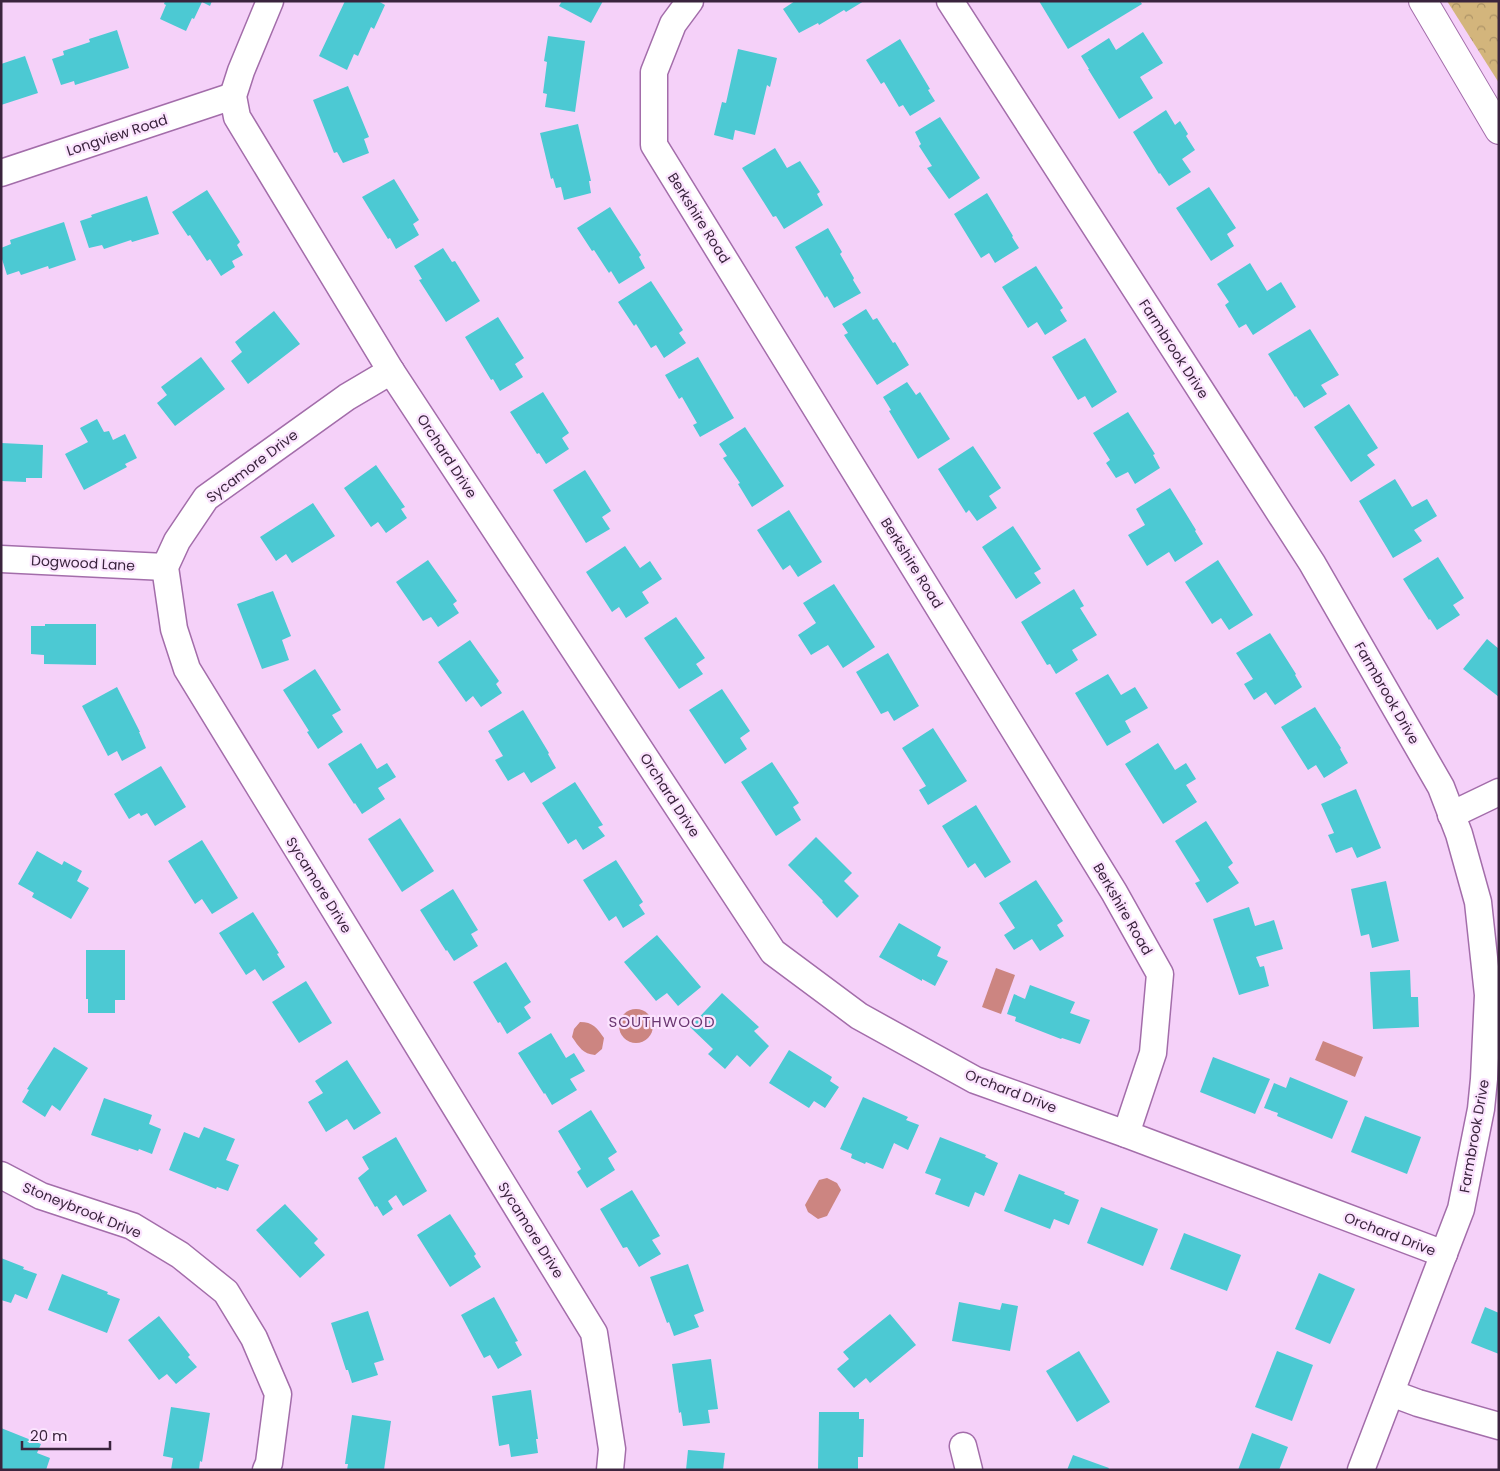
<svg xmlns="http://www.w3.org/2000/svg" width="1500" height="1471" font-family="Poppins,sans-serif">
  <defs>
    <pattern id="forest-crowns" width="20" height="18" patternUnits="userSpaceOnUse" patternTransform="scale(1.25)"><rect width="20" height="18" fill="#d3b57c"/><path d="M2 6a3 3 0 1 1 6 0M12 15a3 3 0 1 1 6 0" fill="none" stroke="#ac9367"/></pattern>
  </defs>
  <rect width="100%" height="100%" fill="#f5d1f9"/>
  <path fill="url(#forest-crowns)" d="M1447,1H1499V83Z"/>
  <g fill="#cc8581">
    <path d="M996,968L1015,975L1001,1014L982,1007Z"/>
    <circle cx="636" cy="1026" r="17"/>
    <path d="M580,1022C593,1022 597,1028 604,1038L602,1049L595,1055C583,1054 579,1047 572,1037L574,1029Z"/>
    <path d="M1323,1041L1363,1057L1355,1077L1315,1060Z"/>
    <path d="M827,1178L837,1183L841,1190L827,1216L818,1219L808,1212L805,1205L819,1180Z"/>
  </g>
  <g fill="#4cc9d3">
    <path d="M165,1H212L210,6L202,2L194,19L192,18L186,31L160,19L166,5L164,4Z"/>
    <path d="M345,1H378L385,5L374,29L371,27L358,56L354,54L347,70L319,56Z"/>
    <path d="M562,1H603L591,23L559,6Z"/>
    <path d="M795,1H864L846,12L844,10L819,25L818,23L799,33L783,9Z"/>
    <path d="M1039,1H1140L1142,4L1068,49Z"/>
    <path d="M117,30L129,68L75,85L74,81L61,85L52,59L64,55L63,51L90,42L89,39Z"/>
    <path d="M1143,32L1163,63L1140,77L1153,98L1119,119L1088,69H1089L1081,56L1109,38L1116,50Z"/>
    <path d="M548,36L585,41L575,112L545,107L547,94L543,93L547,62L544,61Z"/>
    <path d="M900,39L930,89L928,90L935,101L910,116L903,105L899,107L884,82L881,84L866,60Z"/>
    <path d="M738,49L777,58L770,87L767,85L755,135L735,130L733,140L714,135L722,102L726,103Z"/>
    <path d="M25,56L38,93L1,105V64Z"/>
    <path d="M348,86L369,137L364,139L369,153L343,163L337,152L334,153L313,100Z"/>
    <path d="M1166,110L1175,125L1180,121L1188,134L1186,136L1195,150L1182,159L1191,172L1169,186L1160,173L1159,174L1133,132Z"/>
    <path d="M940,117L980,178L949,199L927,168L932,166L919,146L921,144L915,132Z"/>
    <path d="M578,124L591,181H589L591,193L564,200L561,187L556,188L553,178L551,179L540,133Z"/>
    <path d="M775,148L787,168L800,161L820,192L817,194L823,205L784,229L776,216L773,217L742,168Z"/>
    <path d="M394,179L419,220L413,224L419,235L396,249L390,238L388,239L362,197Z"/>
    <path d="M1209,187L1236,228L1227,234L1234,246L1211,261L1176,208Z"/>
    <path d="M207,190L240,242L237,245L243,255L232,261L235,267L221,276L210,259L207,261L190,235L188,236L172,212Z"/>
    <path d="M987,193L1013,236L1012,237L1019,248L995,263L989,253L981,258L954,214Z"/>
    <path d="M147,196L159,234L132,242L131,240L104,249L102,245L89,248L80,221L92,217L91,215Z"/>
    <path d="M610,207L641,255L639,257L645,268L619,284L611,271L609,273L594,250L592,251L577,228Z"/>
    <path d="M64,222L76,260L49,269L48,266L21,275L19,271L7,275L1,256V248L11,244L10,240Z"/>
    <path d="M828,228L842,252L840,254L854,278L853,280L861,293L834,308L827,296L825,298L795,247Z"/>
    <path d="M443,248L452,262L455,261L480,301L446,322L419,280L422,279L414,266Z"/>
    <path d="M1250,263L1267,291L1281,282L1296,307L1253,335L1246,324L1239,328L1225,305L1229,302L1217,284Z"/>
    <path d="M1036,266L1063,308L1060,310L1067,321L1045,335L1037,322L1028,328L1002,287Z"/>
    <path d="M651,281L683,330L679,333L686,343L664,358L656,345L651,348L636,324L634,326L618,302Z"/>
    <path d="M866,309L873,320L877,318L893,343L895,342L909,365L877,385L844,335L848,333L842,324Z"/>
    <path d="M274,311L300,344L248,384L231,361L242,352L235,342Z"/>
    <path d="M498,317L524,358L515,364L523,377L500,391L493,379L491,380L465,337Z"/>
    <path d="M1310,329L1339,375L1321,385L1327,394L1304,408L1296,396L1295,397L1268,354Z"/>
    <path d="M1085,338L1117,392L1092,408L1085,396L1078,400L1052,357Z"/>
    <path d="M201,357L225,389L175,426L157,403L167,395L161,387Z"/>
    <path d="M698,357L734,418L700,437L693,425L697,423L682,397L679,399L665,375Z"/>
    <path d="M907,382L916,395L920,392L950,439L918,459L889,411L891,410L883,397Z"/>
    <path d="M543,392L569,433L562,438L569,449L546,464L539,453L537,454L510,412Z"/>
    <path d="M1349,404L1378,448L1367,455L1375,465L1351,482L1314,427Z"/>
    <path d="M1128,412L1155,454L1153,455L1160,468L1135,484L1128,472L1116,478L1106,463L1110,460L1093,433Z"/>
    <path d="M97,419L104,432L109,431L113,440L125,434L137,458L125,464L127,467L84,490L65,454L88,442L80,428Z"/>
    <path d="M745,427L784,486L752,507L738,484L740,483L723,458L727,456L719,444Z"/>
    <path d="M1,443L43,445L42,478H26V482L1,481Z"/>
    <path d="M973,446L1001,488L989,496L997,508L977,521L969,510L966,513L938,469Z"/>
    <path d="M376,465L405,507L401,509L407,518L386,533L378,522L371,527L344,488Z"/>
    <path d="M585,470L611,511L602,517L610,529L586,543L553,490Z"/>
    <path d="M1395,479L1412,507L1427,499L1437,516L1414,530L1422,541L1393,558L1359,501Z"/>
    <path d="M1170,488L1196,530L1195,531L1203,544L1175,562L1169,552L1147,566L1128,535L1145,525L1136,509Z"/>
    <path d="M313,503L335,536L292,563L286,554L276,561L260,537Z"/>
    <path d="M789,510L822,562L798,577L790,565L783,570L757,530Z"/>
    <path d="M1013,526L1041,569L1034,573L1041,583L1016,599L982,547Z"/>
    <path d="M625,546L640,568L650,561L662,579L642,592L649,603L626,618L619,607L612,612L586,572Z"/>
    <path d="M1438,557L1464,598L1453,605L1460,615L1437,630L1430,619L1429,620L1403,579Z"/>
    <path d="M428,560L457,601L453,604L459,613L438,627L431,617L423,621L396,582Z"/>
    <path d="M1218,560L1253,615L1229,630L1221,618L1212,624L1185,582Z"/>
    <path d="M834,584L875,647L843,668L828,645L811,655L798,635L816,623L803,603Z"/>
    <path d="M1074,589L1084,606L1080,608L1097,635L1072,650L1078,660L1056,674L1050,664L1047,665L1021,622Z"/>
    <path d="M273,591L291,636L282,640L289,660L262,669L237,604Z"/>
    <path d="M676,617L705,658L696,664L703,674L679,689L644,638Z"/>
    <path d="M45,624H96V665L44,664V655L31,654V626H45Z"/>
    <path d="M1270,633L1296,674L1295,675L1302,687L1275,705L1266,692L1254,700L1244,684L1253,679L1236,653Z"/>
    <path d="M1487,639L1499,649V697L1463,669Z"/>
    <path d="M470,640L499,681L496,684L502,693L481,707L473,696L466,702L438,662Z"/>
    <path d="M888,653L919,706L894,721L888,711L881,714L856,672Z"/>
    <path d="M315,669L341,710L332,715L343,732L318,749L307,732L309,731L283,690Z"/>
    <path d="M1108,674L1121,695L1135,687L1148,708L1125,721L1131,732L1107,746L1075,693Z"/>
    <path d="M117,687L140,732H139L146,748L122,761L117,751L108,756L82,706Z"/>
    <path d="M722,689L750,731L740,738L747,749L725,764L689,710Z"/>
    <path d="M1315,707L1341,748L1340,749L1348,763L1324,778L1316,765L1308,770L1281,727Z"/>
    <path d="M523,710L549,753L548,754L556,768L531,783L524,772L508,781L495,760L503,756L488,731Z"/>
    <path d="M933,728L967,781L928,805L919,790L926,786L902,748Z"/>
    <path d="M361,743L377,769L387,763L396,777L378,788L385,799L362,814L355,803L354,804L328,764Z"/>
    <path d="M1158,743L1175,770L1186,763L1196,779L1186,785L1197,802L1163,824L1125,764Z"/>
    <path d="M772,762L799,803L793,807L801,820L776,836L741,782Z"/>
    <path d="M161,766L186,807L155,826L147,813L141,816L139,813L129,819L114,794Z"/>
    <path d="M575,782L603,825L598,827L605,836L583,850L576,839L568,844L542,803Z"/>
    <path d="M1356,789L1381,848L1357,858L1352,847L1336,853L1328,835L1334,833L1321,804Z"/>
    <path d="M976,805L1011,862L985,878L975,863L968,868L942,826Z"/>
    <path d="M400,818L434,871L402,892L368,839Z"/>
    <path d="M1206,821L1233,863L1228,867L1239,883L1207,903L1195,883L1200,881L1175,841Z"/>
    <path d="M816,837L852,873L844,881L859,896L837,918L822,902L823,901L788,865Z"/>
    <path d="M202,840L238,898L212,914L202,899L195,904L168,861Z"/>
    <path d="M37,851L62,865L64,861L82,871L77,881L89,888L71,919L32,897L34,893L18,884Z"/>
    <path d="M616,860L643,902L639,905L645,914L623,928L616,916L609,921L583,880Z"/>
    <path d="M1036,880L1063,921L1057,925L1064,936L1040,951L1032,939L1014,950L1004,935L1015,928L999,903Z"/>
    <path d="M1386,881L1399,941L1372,948L1369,934L1361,936L1351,889Z"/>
    <path d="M453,889L478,930L471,934L478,946L454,961L447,950L446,951L420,910Z"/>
    <path d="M1249,907L1255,926L1274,920L1283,949L1256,957L1260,967L1264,966L1269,986L1239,995L1213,919Z"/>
    <path d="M253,912L279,953L277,954L285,967L263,981L255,969L246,975L219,933Z"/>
    <path d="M899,923L941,947L937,956L948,961L935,986L922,979V981L879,957Z"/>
    <path d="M657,935L701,987L678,1006L667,993L656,1001L624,962Z"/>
    <path d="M86,950H125V1000H115V1013H88V999H86Z"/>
    <path d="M506,962L531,1002L524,1007L531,1018L507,1034L500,1022L498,1023L473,982Z"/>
    <path d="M1410,970L1411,997H1418L1419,1027L1373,1029L1370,972Z"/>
    <path d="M306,981L332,1023L299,1043L272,1002Z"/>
    <path d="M1030,985L1075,1002L1070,1013L1090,1020L1080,1044L1062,1038L1061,1039L1015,1021L1016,1017L1007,1014L1014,994L1025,999Z"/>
    <path d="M722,993L759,1027L754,1031L769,1046L750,1067L737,1055L725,1069L708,1054L713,1049L690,1027Z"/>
    <path d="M551,1033L566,1058L574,1053L585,1071L570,1079L577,1090L552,1105L545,1093L544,1094L518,1053Z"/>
    <path d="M54,1047L88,1068L60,1111L52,1105L45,1117L22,1102L29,1090L27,1089Z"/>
    <path d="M789,1050L832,1077L830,1081L839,1087L825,1108L814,1101L809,1108L769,1083Z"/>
    <path d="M1213,1057L1270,1079L1255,1114L1200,1092Z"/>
    <path d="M347,1060L381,1113L354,1130L347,1119L326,1132L308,1102L323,1093L315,1081Z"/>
    <path d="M1290,1077L1348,1101L1332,1139L1277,1116L1278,1113L1264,1108L1274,1083L1286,1088Z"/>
    <path d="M863,1097L908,1117L906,1120L919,1125L908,1150L894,1143L883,1169L866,1162L865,1164L851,1158L852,1154L840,1149Z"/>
    <path d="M104,1098L152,1115L149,1124L161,1129L152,1154L139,1149L138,1151L91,1135Z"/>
    <path d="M591,1110L617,1152L608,1158L615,1170L587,1188L577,1172L581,1169L558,1131Z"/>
    <path d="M1365,1116L1421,1137L1407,1174L1351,1152Z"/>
    <path d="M204,1127L235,1139L226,1160L239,1165L228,1191L217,1187L216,1189L169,1170L184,1132L199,1138Z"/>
    <path d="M396,1137L427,1191L403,1206L396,1195L388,1201L393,1209L383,1216L377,1206L375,1207L358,1178L369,1169L362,1157Z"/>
    <path d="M940,1137L986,1155L985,1157L998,1163L984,1196L975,1192L969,1207L935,1194L941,1179L925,1173Z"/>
    <path d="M1019,1174L1065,1192L1064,1194L1079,1200L1069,1225L1054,1219L1050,1229L1004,1211Z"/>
    <path d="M632,1190L660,1236L652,1240L661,1254L639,1267L627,1247L623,1248L600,1209Z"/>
    <path d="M285,1204L318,1239L314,1243L325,1255L300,1278L256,1230Z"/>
    <path d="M1101,1207L1158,1229L1143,1266L1087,1243Z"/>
    <path d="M450,1214L476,1254L474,1256L481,1267L450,1287L417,1235Z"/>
    <path d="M1184,1233L1241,1255L1227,1291L1170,1269Z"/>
    <path d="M1,1258L24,1267L23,1269L37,1274L27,1299L15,1294L11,1303L1,1300Z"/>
    <path d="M688,1264L704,1311L694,1315L699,1327L674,1336L669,1322L667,1323L650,1277Z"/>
    <path d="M1319,1273L1355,1289L1330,1344L1295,1329Z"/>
    <path d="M62,1274L108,1292L107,1294L120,1299L107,1333L48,1310Z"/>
    <path d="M494,1297L518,1341L515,1342L522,1355L498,1369L490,1355L484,1358L461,1315Z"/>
    <path d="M959,1302L1000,1310L1002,1303L1018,1306L1010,1351L952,1341Z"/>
    <path d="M1485,1307L1499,1313V1354L1471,1343Z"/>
    <path d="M368,1311L384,1360L374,1363L378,1375L352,1383L348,1370H346L331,1323Z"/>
    <path d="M890,1314L916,1345L870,1383L866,1378L854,1388L837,1369L849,1359L843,1352Z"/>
    <path d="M159,1316L190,1355L188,1357L197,1367L176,1384L167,1374L159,1380L128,1340Z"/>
    <path d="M1079,1351L1110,1402L1077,1422L1046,1371Z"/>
    <path d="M1277,1351L1313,1365L1292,1421L1255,1407Z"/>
    <path d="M711,1359L718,1409L708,1410L710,1423L683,1426L681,1412L679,1413L672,1364Z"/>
    <path d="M531,1390L538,1439H536L538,1453L511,1457L509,1444L499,1446L492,1396Z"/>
    <path d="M171,1407L210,1413L202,1462L200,1461L199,1470H171L173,1458L163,1456Z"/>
    <path d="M819,1412H859V1419H864L863,1457H858V1470H818Z"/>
    <path d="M352,1415L391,1421L384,1470H347L348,1464H345Z"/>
    <path d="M1,1428L41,1444L37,1453L50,1458L46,1470H1Z"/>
    <path d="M1252,1433L1288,1447L1279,1470H1238Z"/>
    <path d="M688,1450L725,1453L723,1470H686Z"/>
    <path d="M1073,1455L1109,1468L1108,1470H1067Z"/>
  </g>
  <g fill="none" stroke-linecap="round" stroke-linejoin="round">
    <defs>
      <g id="minor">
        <path d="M270,1L241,71L233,96L237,117L391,371L773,952L859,1016L975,1080L1126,1134L1444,1254"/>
        <path d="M690,1L673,24L654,72V145L1114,892L1160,974L1153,1053L1126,1134"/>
        <path d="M950,1L1312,563L1441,787L1459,834L1478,902L1488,995L1484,1079L1481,1109L1461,1209L1361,1470"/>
        <path d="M1,173L233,96"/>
        <path d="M391,371L347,397L206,498L177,541L165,567L174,629L187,669L594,1333L612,1449L610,1470"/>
        <path d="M1,559L165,567"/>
        <path d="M1451,815L1499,792"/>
        <path d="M1,1175L41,1196L132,1226L180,1255L226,1292L254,1338L278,1394L269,1463L266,1470"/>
        <path d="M1391,1393L1418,1403L1499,1426"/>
        <path d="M963,1446L969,1470"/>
      </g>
      <path id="tertiary" d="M1423,1L1499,130"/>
    </defs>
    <use href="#minor" stroke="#a36daa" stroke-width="29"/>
    <use href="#tertiary" stroke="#a36daa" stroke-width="30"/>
    <use href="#minor" stroke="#fff" stroke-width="26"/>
    <use href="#tertiary" stroke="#fff" stroke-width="28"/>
  </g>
  <g text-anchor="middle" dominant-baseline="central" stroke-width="4.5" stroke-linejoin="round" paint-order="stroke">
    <g font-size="14" fill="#3a243d" stroke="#fbe3fe">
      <text transform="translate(117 135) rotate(-18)">Longview Road</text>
      <text transform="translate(699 218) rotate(58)">Berkshire Road</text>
      <text transform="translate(1174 349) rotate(57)">Farmbrook Drive</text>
      <text transform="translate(447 456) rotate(57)">Orchard Drive</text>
      <text transform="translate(252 466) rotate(-37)">Sycamore Drive</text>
      <text transform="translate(83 563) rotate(3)">Dogwood Lane</text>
      <text transform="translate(912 563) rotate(58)">Berkshire Road</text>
      <text transform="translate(1387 693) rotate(60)">Farmbrook Drive</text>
      <text transform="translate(670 795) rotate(57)">Orchard Drive</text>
      <text transform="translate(319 885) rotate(58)">Sycamore Drive</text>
      <text transform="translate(1123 909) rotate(60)">Berkshire Road</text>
      <text transform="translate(1011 1091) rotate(21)">Orchard Drive</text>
      <text transform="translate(1474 1136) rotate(-80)">Farmbrook Drive</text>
      <text transform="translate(82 1210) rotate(22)">Stoneybrook Drive</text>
      <text transform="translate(531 1230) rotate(58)">Sycamore Drive</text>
      <text transform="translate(1390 1234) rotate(21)">Orchard Drive</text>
    </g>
    <g font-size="15" letter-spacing="1" fill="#6a3771" stroke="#fbe3fe">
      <text x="662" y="1021">SOUTHWOOD</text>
    </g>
  </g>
  <rect width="1500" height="1471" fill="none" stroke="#3a243d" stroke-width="5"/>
  <path d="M22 1441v8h88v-8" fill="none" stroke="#3a243d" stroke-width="2.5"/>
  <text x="30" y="1441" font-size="15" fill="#3a243d" stroke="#fbe3fe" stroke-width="4" paint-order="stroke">20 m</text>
</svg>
